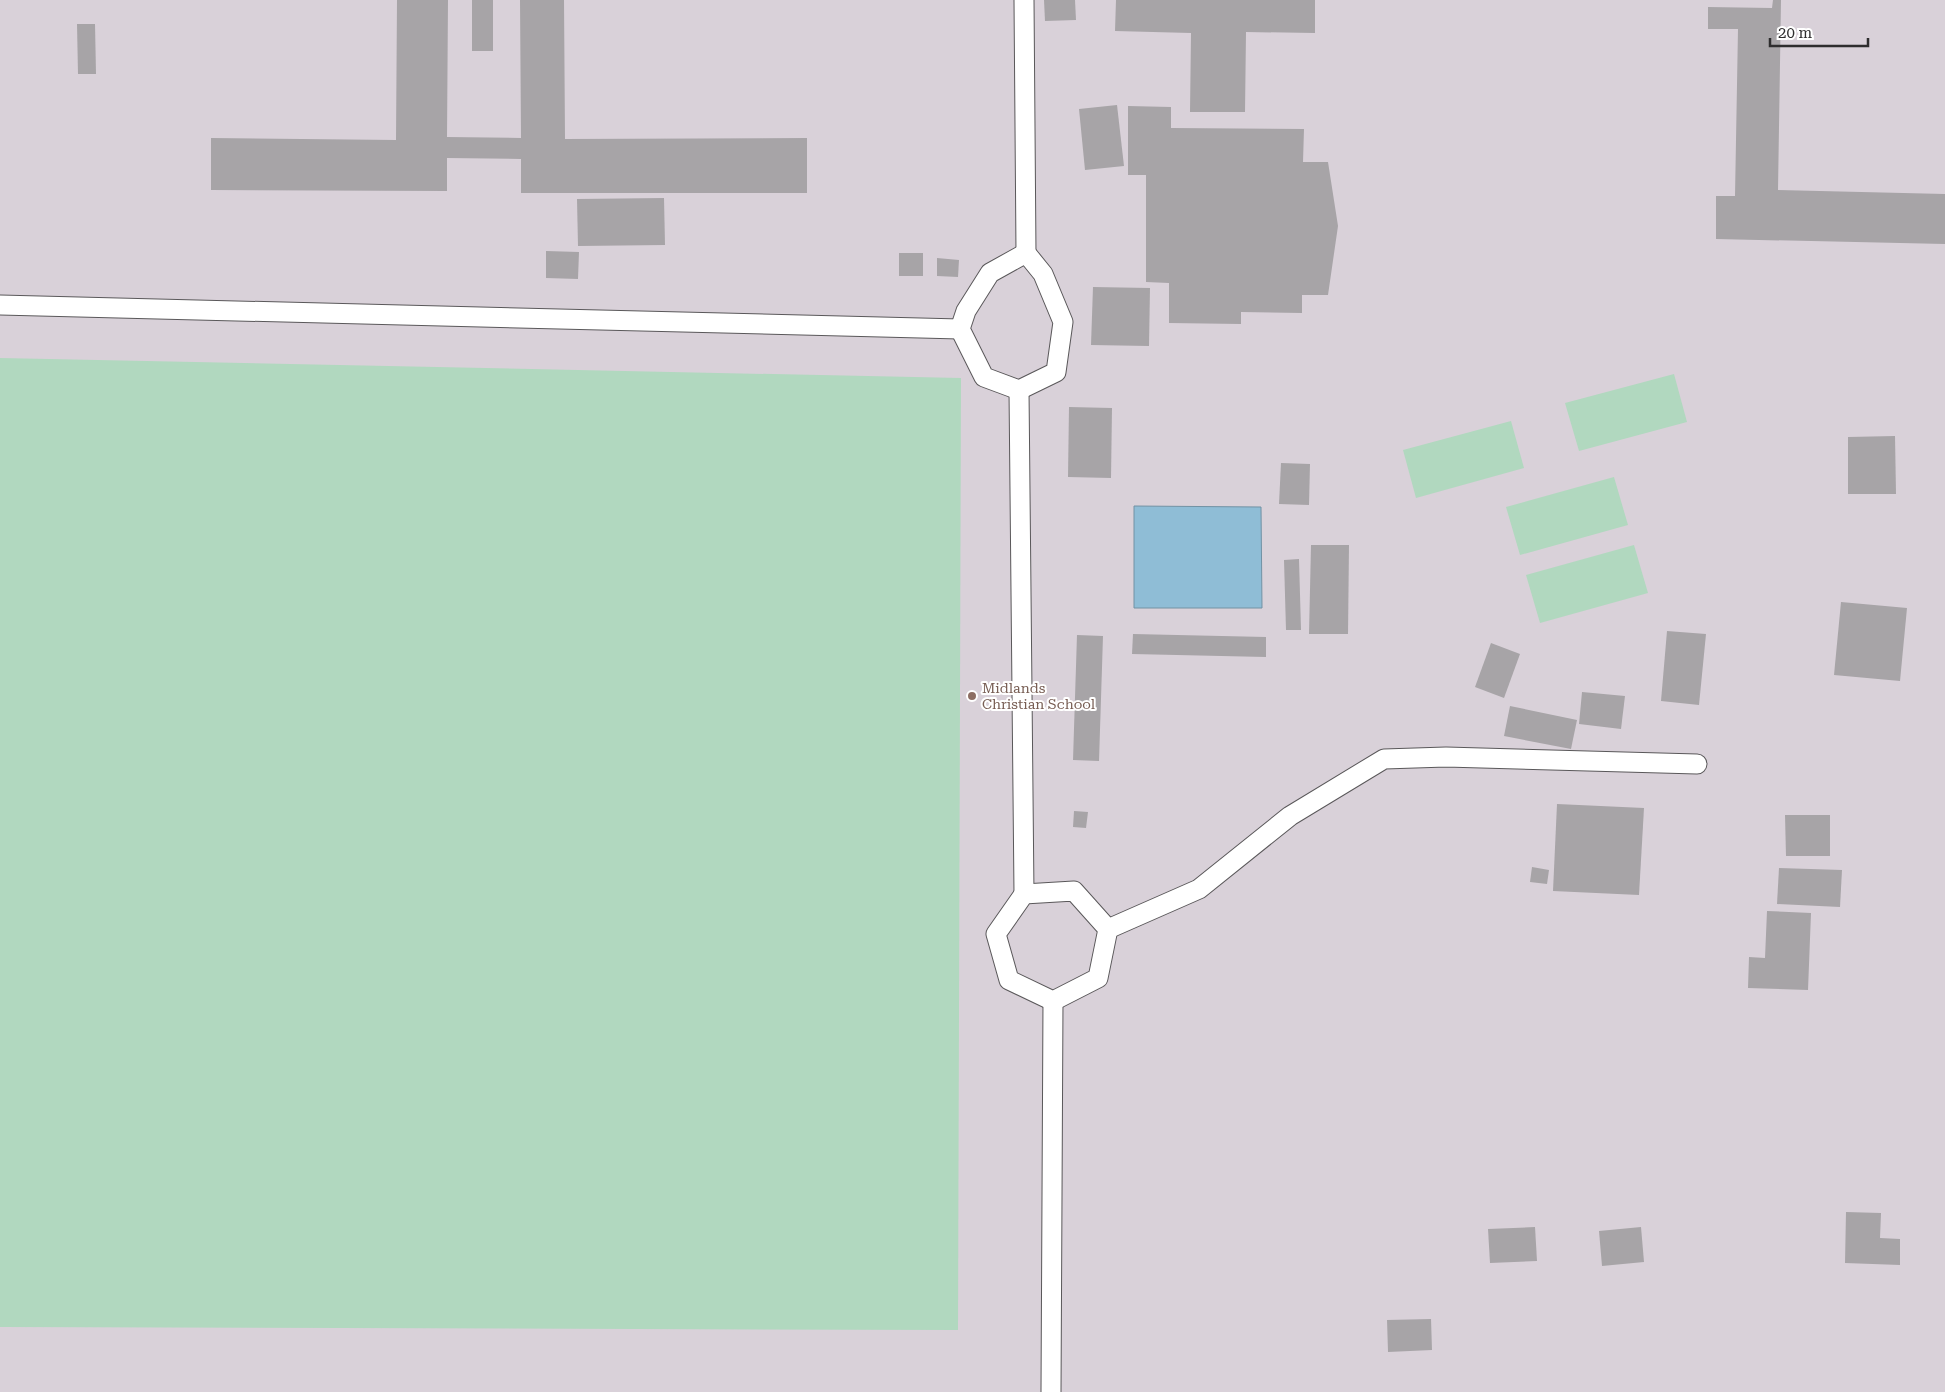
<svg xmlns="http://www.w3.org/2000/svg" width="1945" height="1392" font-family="'Roboto Serif',serif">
  <rect width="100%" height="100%" fill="#e1dfe1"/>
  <rect fill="#d9d1d9" x="0" y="0" width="1945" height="1392"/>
  <g fill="#b1d8bf">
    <path d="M0,358L961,378L958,1330L0,1327Z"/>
    <path d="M1674,374L1687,422L1579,451L1565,403Z"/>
    <path d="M1511,421L1524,468L1416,498L1403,450Z"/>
    <path d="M1614,477L1628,525L1520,555L1506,507Z"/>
    <path d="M1634,545L1648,593L1540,623L1526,575Z"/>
  </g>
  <path fill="#8fbdd6" stroke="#7292a4" d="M1134,506L1261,507L1262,608H1134Z"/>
  <g fill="#a7a4a7">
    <path d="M397,0H448L447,137L521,138L520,0H564L565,139L807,138V193H521V159L447,158V191L211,190V138L396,140Z"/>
    <rect x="472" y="0" width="21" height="51"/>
    <path d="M1044,0H1075L1076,20L1045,21Z"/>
    <path d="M1116,0H1315V33L1246,32L1245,112H1190L1191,33L1115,31Z"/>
    <path d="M1773,0H1781L1778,190L1945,194V244L1716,239V196H1735L1738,29H1708V7L1772,8Z"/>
    <path d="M77,24H95L96,74H78Z"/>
    <path d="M1117,105L1124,166L1085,170L1079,109Z"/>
    <path d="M1128,106L1171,107V128L1304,129L1303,162H1328L1338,226L1328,295H1302V313L1241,312V324L1169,323V283L1146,282V175H1128Z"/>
    <path d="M664,198L665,245L578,246L577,199Z"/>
    <path d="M546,251L579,252L578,279L546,278Z"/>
    <rect x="899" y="253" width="24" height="23"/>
    <path d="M937,258L959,260L958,277L937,276Z"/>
    <path d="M1093,287L1150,288L1149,346L1091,345Z"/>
    <path d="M1069,407L1112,408L1111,478L1068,477Z"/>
    <path d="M1895,436L1896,494H1848V437Z"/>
    <path d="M1281,463L1310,464L1309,505L1279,504Z"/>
    <path d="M1311,545H1349L1348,634H1309Z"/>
    <path d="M1299,559L1301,630H1286L1284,560Z"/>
    <path d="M1841,602L1907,608L1900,681L1834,675Z"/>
    <path d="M1667,631L1706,634L1699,705L1661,701Z"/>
    <path d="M1133,634L1266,637V657L1132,654Z"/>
    <path d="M1077,635L1103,636L1099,761L1073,760Z"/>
    <path d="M1491,643L1520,654L1504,698L1475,687Z"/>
    <path d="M1582,692L1625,696L1621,729L1579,724Z"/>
    <path d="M1510,706L1577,720L1571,749L1504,736Z"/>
    <path d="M1557,804L1644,808L1639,895L1553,891Z"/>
    <path d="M1074,811L1088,812L1086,828L1073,827Z"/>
    <path d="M1785,815H1830V856H1786Z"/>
    <path d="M1532,867L1549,870L1547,884L1530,882Z"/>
    <path d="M1779,868L1842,870L1840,907L1777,904Z"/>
    <path d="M1767,911L1811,913L1808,990L1748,988L1749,957L1765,958Z"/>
    <path d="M1846,1212L1881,1213L1880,1238L1900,1239V1265L1845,1263Z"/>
    <path d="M1535,1227L1537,1261L1490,1263L1488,1229Z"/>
    <path d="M1641,1227L1644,1262L1602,1266L1599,1231Z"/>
    <path d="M1431,1319L1432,1350L1388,1352L1387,1320Z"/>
  </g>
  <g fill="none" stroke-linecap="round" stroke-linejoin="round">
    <defs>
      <g id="lane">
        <path d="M1024,0L1026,253"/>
        <path d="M1026,253L1043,274L1063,322L1056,372L1019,390L984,377L960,329L966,311L990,273Z"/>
        <path d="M0,305L960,329"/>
        <path d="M1019,390L1024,894"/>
        <path d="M1074,891L1108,929L1098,978L1053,1001L1009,980L996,934L1024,894Z"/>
        <path d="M1108,929L1199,889L1290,816L1384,759L1446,757L1697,764"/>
        <path d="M1051,1392L1053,1001"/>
      </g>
    </defs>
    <use href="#lane" stroke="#5a585a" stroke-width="21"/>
    <use href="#lane" stroke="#fff" stroke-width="19"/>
  </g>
  <circle fill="#8d6e63" stroke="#fff" stroke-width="2" cx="972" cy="696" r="5"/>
  <g text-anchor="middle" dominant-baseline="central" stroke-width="4" stroke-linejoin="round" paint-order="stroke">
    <g font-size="14" fill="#785e54" stroke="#fff" text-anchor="start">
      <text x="982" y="688">Midlands<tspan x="982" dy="16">Christian School</tspan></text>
    </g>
  </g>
  <path d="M1770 38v8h98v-8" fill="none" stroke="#2e2d2e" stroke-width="2.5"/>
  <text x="1778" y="38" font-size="15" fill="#2e2d2e" stroke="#ffffff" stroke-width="4" paint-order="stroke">20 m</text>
</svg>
